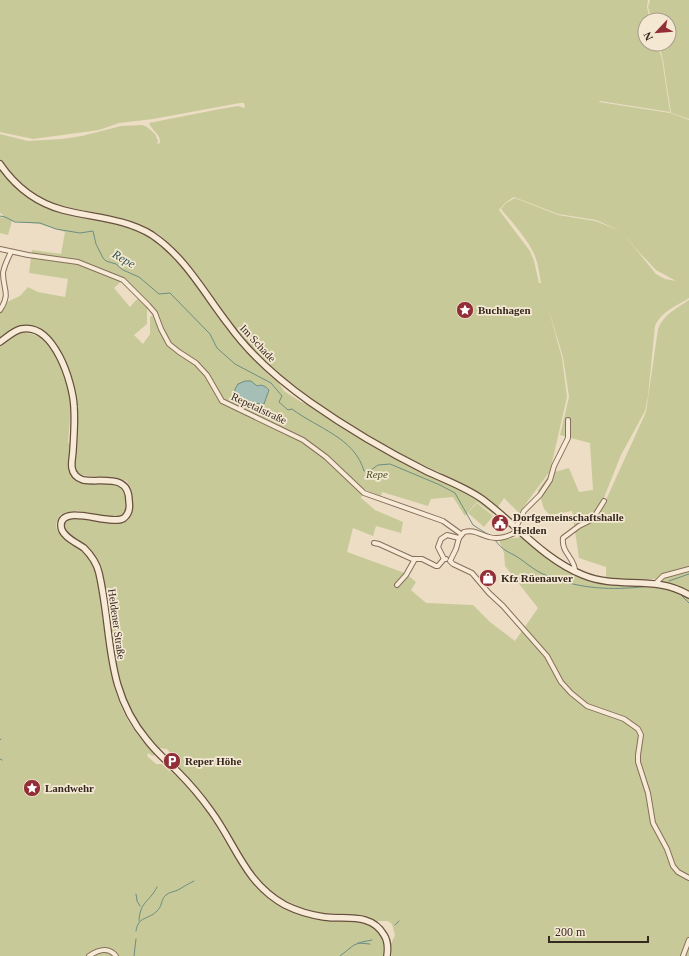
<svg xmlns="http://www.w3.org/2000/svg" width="689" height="956" font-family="Georgia,serif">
  <rect width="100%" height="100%" fill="#ecddc4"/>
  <g fill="#c7ca98" fill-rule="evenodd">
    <path d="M0,0H648L647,7L650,20H645V44H657L662,59L670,112L600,101L599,102L670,113L689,120V298C675,307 662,311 655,326L648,396L645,411L621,455L603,500L605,502L646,412L658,329C663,315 677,308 689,300V593L676,586L658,579L609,580L606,579V567L579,558L572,511L550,515L544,509L538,490L551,473L569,468L579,492L593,490L590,443L560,435L569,397L563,357L548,307L562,358L567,397L550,471L519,513L504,498L498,507L483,495L460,482L404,456L330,413L283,377L264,362L241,336L193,269L160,235L127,219L56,205L40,199L24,186L6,170L0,159V134L28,141L62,139L82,136L121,126L142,125L147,127L155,134L158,141L157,144L160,143C161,134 152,131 149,123L220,109L238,106L245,108L244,103H240L153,119L119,123L99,130L40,138L33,139L0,132ZM514,197L558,214L596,220L621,231L637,250L656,270L676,281L665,279L656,274L621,231L595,221L558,215L515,198L506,203L501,209C510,220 528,240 533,252C538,261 539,272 541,283H539L534,261L530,251L499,210L506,202Z"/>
    <path d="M650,0H689V119L671,113L663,60L659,44H669V20H652L648,7Z"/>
    <path d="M0,170L21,192L46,207L64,213L91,217L127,226L142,233L161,245L175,259L191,278L232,334L252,358L270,376L278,382L284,391L301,402L312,406L337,425L389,456L465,492L480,500L495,512L493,514L477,502L465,516L453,497L431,499L428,506L382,492L381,496L368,491L363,488L361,498L375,510L403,522L401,533L376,526L373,536L353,528L347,552L405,573L416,582L411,590L426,603L473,605L490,622L515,641L538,608L505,566L504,553L499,540L522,537L542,553L575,575L593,582L613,585L658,586L676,591L689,599V956H392L391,944L395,935L392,924L388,921H375L350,914L321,913L302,909L284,900L265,887L253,874L214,809L178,767L171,754L167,749L159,748L143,732L130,711L120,685L113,656L103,579L100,565L94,555L68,533L65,528L64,524L67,519L73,517L122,523C138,513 133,496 127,481L120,479L79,475C71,464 76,447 77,433C79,403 72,357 48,336C28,318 18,326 0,340V313L7,302L20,296L28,287L38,292L65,297L68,279L29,273L32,250L61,254L65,232L40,224L12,221L8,235L0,233V217L4,218L2,214L0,213ZM124,279L147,301L148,305L155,313L150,317V334L143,344L134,335L147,324V305L139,297L130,307L114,288Z"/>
    <path d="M21,332C31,333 43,336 49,344C57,354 70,389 70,402C71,415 69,429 68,443L71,444C70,455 65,474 77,481C89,489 115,474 125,492C128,497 128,503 126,509C124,514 122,516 118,517C104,519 92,512 79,511C73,510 66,513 61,514C46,534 70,539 81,549C89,557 94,565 96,575C107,628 103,689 137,734C142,741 150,747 156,754L153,756L148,753L147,756L156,764H162C167,770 172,772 178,777C185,783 191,791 197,797C226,835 240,884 284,908C297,914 310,918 325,919C351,923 388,916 383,956H0V346Z"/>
    <path d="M477,503L493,516L484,527L468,513Z"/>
  </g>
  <path fill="#a6bfb6" stroke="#6d8d83" d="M245,381H251L257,386C262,384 265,386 269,390L264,404L248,403L242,400L235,392V389L238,384Z"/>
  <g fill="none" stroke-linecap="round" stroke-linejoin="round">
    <g stroke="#6d8d83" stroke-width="1">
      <path d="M0,216L5,217L15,222L40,223L56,229L80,233L93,231L96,244L103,258L106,261L116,264L123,270L139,277L159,294L170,293L210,334L217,348L235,364L271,383L282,396L279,402L288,410L292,409C317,428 355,438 364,471L371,470L378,465L390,464L440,485L455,493L473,525L489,535"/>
      <path d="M495,540C504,552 508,551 519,558C526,563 532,568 539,572C544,575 551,577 556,579C587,590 618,590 650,586"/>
      <path d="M669,581L689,574"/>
      <path d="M680,594L689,603"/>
      <path d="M0,740L1,739"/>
      <path d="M0,759L2,760"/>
      <path d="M136,894L137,901L140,906"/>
      <path d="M139,921C140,901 149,903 157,887"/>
      <path d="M395,925L399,921"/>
      <path d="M136,931C138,916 148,920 157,911C162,907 161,899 166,895C169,892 174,892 178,890C183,887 188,884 194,881"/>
      <path d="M358,943L370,944"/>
      <path d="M134,956L136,939"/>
      <path d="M340,956L354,945L362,942L372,940"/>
    </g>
    <defs>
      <g id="street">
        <path d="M0,249L28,255L78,262L123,280L148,305L155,313L161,329L169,344L179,352L196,363L207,375L222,401L303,440L326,457L364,493L443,521L461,534"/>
        <path d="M0,310C11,293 3,290 3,273C4,266 8,258 11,252"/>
        <path d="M516,527L524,511L540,495L550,480L554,466L568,438V420"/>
        <path d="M519,530C511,536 499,540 489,537C480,535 474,529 464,532L459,538L456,549L450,561L453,564L472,573L489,593L503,606L547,656L561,682L571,693L587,706L624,719L638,729L641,735L638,755V762L648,793L653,823L667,849L673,866L678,872L689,878"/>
        <path d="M374,543L379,544L412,559H422L436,566H438L444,559"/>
        <path d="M446,559H444L438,547L441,539L447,535L459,538"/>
        <path d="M575,571C575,558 561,553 563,538L579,526L589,521L594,517L604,501"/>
        <path d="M656,583L663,576L689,569"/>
        <path d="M397,585L406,575L415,559"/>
        <path d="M89,956C98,950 108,946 116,956"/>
        <path d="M683,956L689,940"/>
      </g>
      <g id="secondary">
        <path d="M0,164C15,186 37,203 63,210C94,218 124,218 152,235C185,257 204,293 228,324C250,355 279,380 310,402C347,428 386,451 426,471C445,480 465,487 482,499C516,524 543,559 583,575C619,590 654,574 689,595"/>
        <path d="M0,342C6,338 13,331 21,329C54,322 73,383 74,407C75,421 74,435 73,450C73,455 71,462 72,468C73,474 77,478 83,480C102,483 129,473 129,501C130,507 129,514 124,518C112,527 60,502 61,526C61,536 77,543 84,548C91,555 97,564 99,573C113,634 104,689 147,740C156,752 167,761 178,772C190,784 201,797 211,811C236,845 245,883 285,905C297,911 311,915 324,917C345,920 371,912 384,935C388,941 388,949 387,956"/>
      </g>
    </defs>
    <use href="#street" stroke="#866f5b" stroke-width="6"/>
    <use href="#secondary" stroke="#68503e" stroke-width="8"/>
    <use href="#street" stroke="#f7ebd7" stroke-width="4"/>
    <use href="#secondary" stroke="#f7ebd7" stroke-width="5.5"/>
  </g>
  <defs>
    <symbol id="sight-disc" viewBox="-11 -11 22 22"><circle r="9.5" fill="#922e36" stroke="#f4e8d3"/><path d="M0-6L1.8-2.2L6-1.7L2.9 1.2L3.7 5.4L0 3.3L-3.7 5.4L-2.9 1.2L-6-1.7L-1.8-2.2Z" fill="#fff"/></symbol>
    <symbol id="civic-disc" viewBox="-11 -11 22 22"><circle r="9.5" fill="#922e36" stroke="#f4e8d3"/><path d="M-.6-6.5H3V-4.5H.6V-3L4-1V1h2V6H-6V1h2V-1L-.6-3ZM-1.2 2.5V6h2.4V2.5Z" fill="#fff"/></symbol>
    <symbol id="shop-disc" viewBox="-11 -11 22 22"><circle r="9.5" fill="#922e36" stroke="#f4e8d3"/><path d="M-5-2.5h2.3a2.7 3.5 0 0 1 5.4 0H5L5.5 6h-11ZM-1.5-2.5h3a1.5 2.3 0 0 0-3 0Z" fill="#fff"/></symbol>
    <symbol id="parking-disc" viewBox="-11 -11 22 22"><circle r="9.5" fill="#922e36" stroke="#f4e8d3"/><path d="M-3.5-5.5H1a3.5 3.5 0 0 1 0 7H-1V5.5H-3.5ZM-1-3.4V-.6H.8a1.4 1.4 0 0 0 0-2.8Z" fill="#fff"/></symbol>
  </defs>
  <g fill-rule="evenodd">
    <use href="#sight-disc" x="455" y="300" width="20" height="20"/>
    <use href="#civic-disc" x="490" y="513" width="20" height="20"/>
    <use href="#shop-disc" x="478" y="568" width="20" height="20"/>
    <use href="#parking-disc" x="162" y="751" width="20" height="20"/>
    <use href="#sight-disc" x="22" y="778" width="20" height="20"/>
  </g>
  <g text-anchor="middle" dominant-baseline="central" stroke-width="3.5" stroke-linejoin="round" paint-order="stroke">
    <g font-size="11" font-weight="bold" fill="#36291f" stroke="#f4e8d3" text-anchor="start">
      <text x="478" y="310">Buchhagen</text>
      <text x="513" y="517">Dorfgemeinschaftshalle<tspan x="513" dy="13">Helden</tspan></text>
      <text x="501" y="578">Kfz Rüenauver</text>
      <text x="185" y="761">Reper Höhe</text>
      <text x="45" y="788">Landwehr</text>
    </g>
    <g font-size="11" fill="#36291f" stroke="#f4e8d3">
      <text transform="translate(258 343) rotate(47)">Im Schade</text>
      <text transform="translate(259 408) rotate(25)">Repetalstraße</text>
      <text transform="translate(117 624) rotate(82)">Heldener Straße</text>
    </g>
    <g font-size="11" font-style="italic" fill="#4a5226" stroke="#f4e8d3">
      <text x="377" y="474">Repe</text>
    </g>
    <g font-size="12" font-style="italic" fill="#2f5550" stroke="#f4e8d3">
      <text transform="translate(124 259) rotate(30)">Repe</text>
    </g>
  </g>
  <g transform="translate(657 32) rotate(244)"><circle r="19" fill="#f4e8d3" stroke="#a89c8b"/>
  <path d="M0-3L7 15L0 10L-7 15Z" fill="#922e36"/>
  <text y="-6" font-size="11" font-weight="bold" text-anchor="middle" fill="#36291f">N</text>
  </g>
  <path d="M549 936v6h99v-6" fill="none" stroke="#36291f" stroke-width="2"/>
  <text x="555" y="936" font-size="12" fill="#36291f" stroke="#f4e8d3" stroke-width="3" paint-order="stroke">200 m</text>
</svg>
